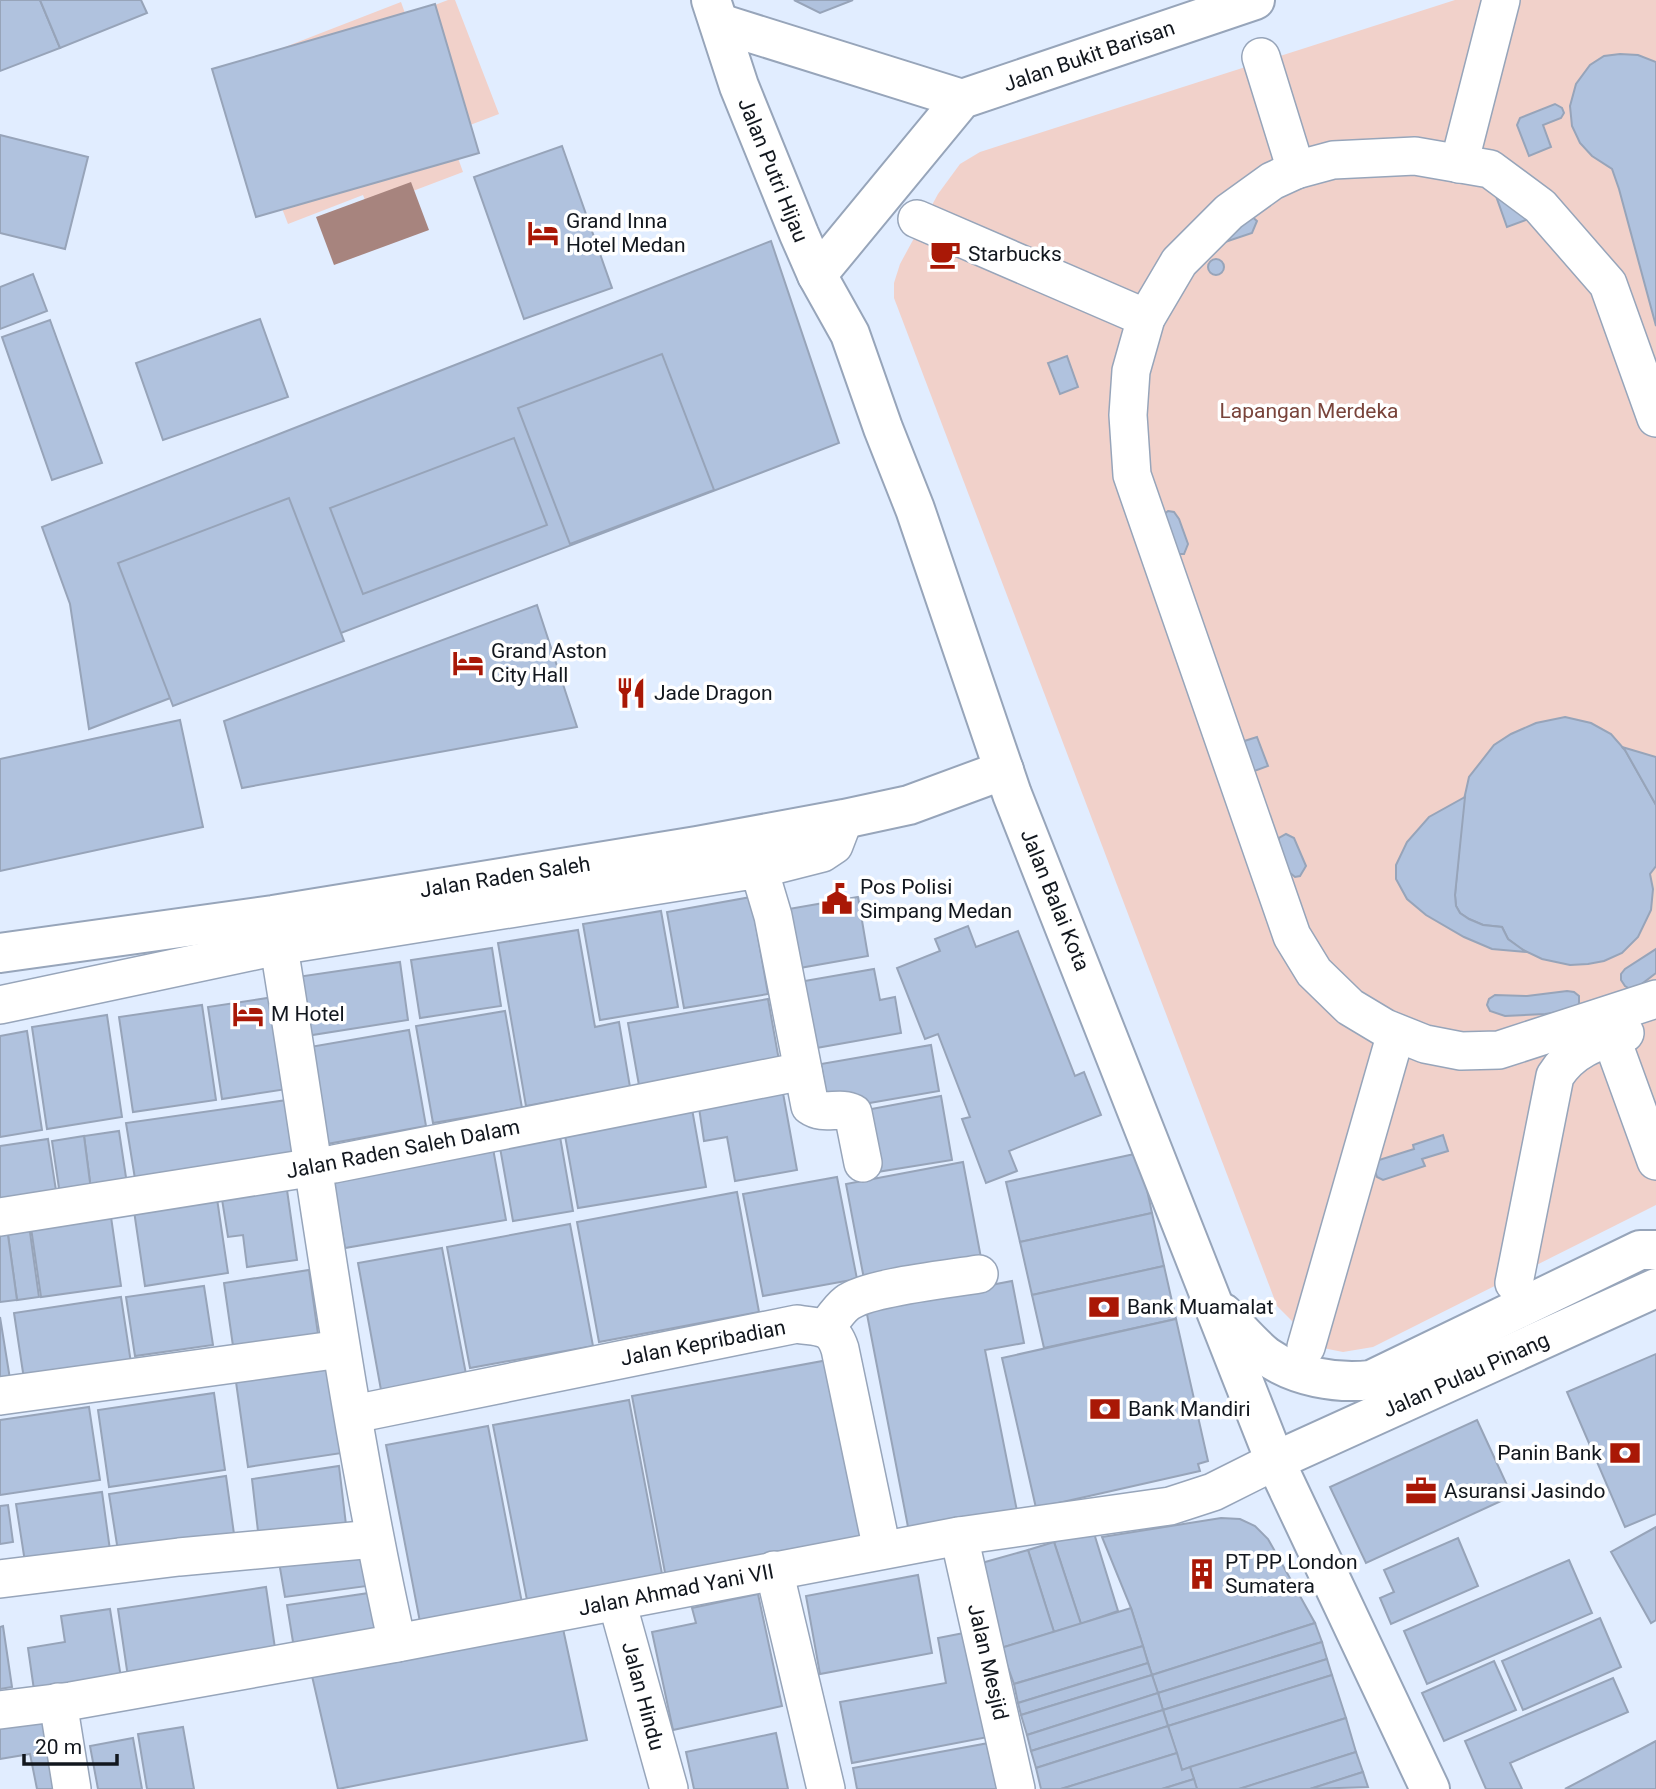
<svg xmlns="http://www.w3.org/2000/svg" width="1656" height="1789" font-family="Roboto,sans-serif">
  <rect width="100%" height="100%" fill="#e1edff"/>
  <g fill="#f1d1ca">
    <path d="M448,0H455L499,114L449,133L463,172L368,208L363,195L288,224L232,79L289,57L285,47L401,2L406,16Z"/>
    <path d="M1455,0H1656V1205L1373,1347L1343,1352L1318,1347L1277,1306L894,298V283L900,264L938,194L960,164L980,152Z"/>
  </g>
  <path fill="#a7847e" d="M411,182L429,230L334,265L316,217Z"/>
  <g fill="#b0c2de" stroke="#97a4b9" stroke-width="2">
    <path d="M0,0H40L60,48L0,71Z"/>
    <path d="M40,0H141L147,13L60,48Z"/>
    <path d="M794,0H853L820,13Z"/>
    <path d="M435,4L479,153L256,217L212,69Z"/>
    <path d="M1620,54L1638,55L1656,62V326L1619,189L1612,169L1592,156L1580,143L1572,126L1570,106L1576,84L1590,65L1604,56Z"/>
    <path d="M1555,104L1562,108L1564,113L1561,118L1543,125L1551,147L1529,156L1517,125L1520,118Z"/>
    <path d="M0,135L88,157L65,249L0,233Z"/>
    <path d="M562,146L612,288L524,319L474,177Z"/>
    <path d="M1515,189L1526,220L1507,227L1496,196Z"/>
    <path d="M1250,215L1257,221L1252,233L1222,243Z"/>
    <path d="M771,241L839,443L89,729L70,604L42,527Z"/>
    <circle cx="1216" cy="267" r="8"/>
    <path d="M33,274L47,311L0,329V287Z"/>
    <path d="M260,319L288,397L163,440L136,363Z"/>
    <path d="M50,320L102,463L52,480L2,337Z"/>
    <path d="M662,354L714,490L570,544L518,408Z"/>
    <path d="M1067,356L1078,387L1060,394L1048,363Z"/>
    <path d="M514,438L547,525L363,594L330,508Z"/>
    <path d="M289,498L344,641L173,706L118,563Z"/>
    <path d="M1168,511L1174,512L1179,519L1188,544L1184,554H1178L1163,515Z"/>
    <path d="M537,605L577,727L242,788L224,721Z"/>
    <path d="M1565,717L1591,723L1611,734L1625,750L1656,805V866L1650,874L1653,889L1651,910L1638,937L1622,953L1604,961L1588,964L1570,965L1542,959L1521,949L1508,939L1502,927L1483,925L1469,919L1460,913L1456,906L1455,895L1463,804L1469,777L1494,745L1511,734L1536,723Z"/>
    <path d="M180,720L203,827L0,871V759Z"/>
    <path d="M1257,737L1268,766L1249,773L1238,743Z"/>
    <path d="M1622,747L1656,757V805L1625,750Z"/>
    <path d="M1465,797L1455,895L1456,906L1460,913L1469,919L1483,925L1502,927L1508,939L1526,952L1492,949L1464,937L1426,915L1407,899L1396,879V865L1407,842L1429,817Z"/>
    <path d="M1286,834L1294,838L1306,866L1300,876L1295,877L1289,872L1278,845L1279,838Z"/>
    <path d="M751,897L768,994L684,1008L667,912Z"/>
    <path d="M858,897L868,956L794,969L783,910Z"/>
    <path d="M661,911L678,1007L600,1020L583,924Z"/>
    <path d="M968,926L976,947L1018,931L1075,1076L1084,1072L1101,1115L1009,1151L1017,1171L986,1183L962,1119L970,1117L938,1034L925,1039L897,968L940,951L935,939Z"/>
    <path d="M578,930L595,1027L619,1022L630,1087L526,1106L498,943Z"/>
    <path d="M492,948L501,1006L420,1018L411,960Z"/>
    <path d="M1656,949V973L1639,986L1630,989L1625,986L1621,980V974L1625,969Z"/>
    <path d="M400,962L408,1020L306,1036L297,977Z"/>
    <path d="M874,969L880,1000L895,997L901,1033L805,1050L793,983Z"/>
    <path d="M1567,991L1574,992L1579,996V1004L1572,1010L1545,1014L1505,1016L1490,1011L1487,1005L1489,999L1495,995L1527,996Z"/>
    <path d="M274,997L287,1089L222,1099L208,1007Z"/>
    <path d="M768,999L780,1066L640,1091L628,1023Z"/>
    <path d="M202,1005L216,1100L133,1112L119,1017Z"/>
    <path d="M505,1011L522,1108L433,1123L416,1026Z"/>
    <path d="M107,1015L122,1117L47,1129L32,1027Z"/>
    <path d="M409,1030L426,1126L327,1144L310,1047Z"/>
    <path d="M27,1031L42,1130L0,1137V1036Z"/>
    <path d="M931,1045L939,1091L829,1110L821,1064Z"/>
    <path d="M783,1093L797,1170L735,1181L727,1137L704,1141L699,1108Z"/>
    <path d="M941,1096L952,1160L877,1172L866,1110Z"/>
    <path d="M287,1100L296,1161L136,1185L126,1123Z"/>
    <path d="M692,1109L706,1187L578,1208L564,1130Z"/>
    <path d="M119,1131L127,1184L91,1190L84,1136Z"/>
    <path d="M559,1131L573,1211L513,1221L499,1142Z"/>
    <path d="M1443,1135L1448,1151L1422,1159L1425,1166L1383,1180L1377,1177L1375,1171L1379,1160L1414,1149L1413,1145Z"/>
    <path d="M84,1136L91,1190L60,1195L52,1141Z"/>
    <path d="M48,1139L57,1197L0,1205V1146Z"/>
    <path d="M492,1143L506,1220L345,1248L331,1171Z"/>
    <path d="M1139,1153L1152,1213L1020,1242L1006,1182Z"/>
    <path d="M963,1162L981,1258L864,1279L846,1184Z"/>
    <path d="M837,1177L857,1279L763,1296L743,1194Z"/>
    <path d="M286,1183L297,1260L247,1267L243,1235L228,1237L221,1193Z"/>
    <path d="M216,1192L228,1273L145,1286L133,1204Z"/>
    <path d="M737,1192L759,1312L599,1342L577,1222Z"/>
    <path d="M1152,1213L1164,1266L1032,1295L1020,1242Z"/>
    <path d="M111,1217L121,1286L41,1297L31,1228Z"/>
    <path d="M570,1224L593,1346L470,1368L447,1247Z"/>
    <path d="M29,1225L39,1297L17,1300L7,1228Z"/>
    <path d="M7,1228L17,1300L0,1302V1229Z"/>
    <path d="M442,1248L466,1374L381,1390L358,1263Z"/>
    <path d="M1164,1266L1176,1319L1044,1348L1032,1295Z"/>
    <path d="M309,1270L319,1341L234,1353L224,1283Z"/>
    <path d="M1012,1281L1024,1343L985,1350L1017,1511L909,1532L866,1309Z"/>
    <path d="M204,1286L213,1345L135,1356L126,1297Z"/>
    <path d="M121,1297L131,1363L24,1379L14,1313Z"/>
    <path d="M0,1317L10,1379L0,1381Z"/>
    <path d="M1176,1319L1208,1461L1198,1464L1200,1471L1036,1508L1002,1358Z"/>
    <path d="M1656,1354V1514L1625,1527L1567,1392Z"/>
    <path d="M828,1360L863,1542L666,1578L632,1396Z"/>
    <path d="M330,1369L342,1453L248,1467L236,1382Z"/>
    <path d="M214,1393L225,1470L109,1487L98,1410Z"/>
    <path d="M629,1400L663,1579L528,1605L493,1425Z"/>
    <path d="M89,1407L100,1480L0,1495V1420Z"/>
    <path d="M1477,1420L1512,1496L1366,1563L1330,1487Z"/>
    <path d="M488,1426L522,1603L420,1622L386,1445Z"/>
    <path d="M339,1466L347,1533L259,1540L252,1479Z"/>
    <path d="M226,1476L234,1534L118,1551L109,1494Z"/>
    <path d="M102,1492L110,1550L25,1562L16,1504Z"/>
    <path d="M8,1505L13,1542L0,1544V1506Z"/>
    <path d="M1221,1518L1240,1519L1255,1526L1268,1539L1315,1623L1152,1675L1131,1608L1102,1537Z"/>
    <path d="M1656,1527V1620L1651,1623L1611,1552Z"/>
    <path d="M1093,1530L1118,1611L1081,1624L1054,1542Z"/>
    <path d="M1458,1538L1478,1586L1391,1624L1380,1598L1394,1592L1384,1570Z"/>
    <path d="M1054,1542L1081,1624L1054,1632L1028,1550Z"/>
    <path d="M362,1550L367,1586L285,1597L279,1562Z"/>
    <path d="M1028,1550L1054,1632L1001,1648L978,1564Z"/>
    <path d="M1569,1560L1592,1613L1427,1684L1404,1631Z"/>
    <path d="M918,1575L932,1653L820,1674L806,1596Z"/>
    <path d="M266,1587L276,1655L128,1677L118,1609Z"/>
    <path d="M369,1593L376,1635L294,1648L287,1605Z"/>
    <path d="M758,1594L782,1706L673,1730L652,1632L696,1623L692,1608Z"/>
    <path d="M1131,1608L1143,1646L1014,1684L1001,1648Z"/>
    <path d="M110,1609L122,1684L35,1697L28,1648L65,1642L61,1616Z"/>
    <path d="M1600,1618L1621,1667L1523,1710L1502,1661Z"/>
    <path d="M1315,1623L1322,1642L1158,1693L1152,1675Z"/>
    <path d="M562,1624L587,1740L338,1789L312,1676Z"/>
    <path d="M3,1626L12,1687L0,1689V1627Z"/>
    <path d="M969,1632L988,1737L852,1763L840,1702L946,1683L938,1638Z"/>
    <path d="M1322,1642L1327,1659L1163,1710L1158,1693Z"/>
    <path d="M1143,1646L1148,1663L1018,1703L1014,1684Z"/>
    <path d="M1327,1659L1332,1675L1168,1726L1163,1710Z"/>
    <path d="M1494,1661L1516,1710L1444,1741L1422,1693Z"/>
    <path d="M1148,1663L1152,1675L1021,1715L1018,1703Z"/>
    <path d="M1152,1675L1158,1693L1027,1735L1021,1715Z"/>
    <path d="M1332,1675L1346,1718L1182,1770L1168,1726Z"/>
    <path d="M1613,1678L1628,1712L1510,1763L1522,1789H1486L1465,1741Z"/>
    <path d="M1158,1693L1163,1710L1031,1751L1027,1735Z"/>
    <path d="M1163,1710L1168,1726L1036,1768L1031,1751Z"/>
    <path d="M56,1718L68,1789H37L30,1754L0,1759V1727Z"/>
    <path d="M1346,1718L1356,1752L1239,1789H1197L1190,1767Z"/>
    <path d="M1168,1726L1177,1753L1061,1789H1041L1036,1768Z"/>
    <path d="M183,1727L194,1789H147L138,1734Z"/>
    <path d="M776,1733L788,1789H694L686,1752Z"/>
    <path d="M133,1738L142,1789H98L90,1746Z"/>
    <path d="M1656,1741V1789H1565Z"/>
    <path d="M994,1742L1003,1789H857L853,1768Z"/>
    <path d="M1356,1752L1363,1772L1310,1789H1239Z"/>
    <path d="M1177,1753L1182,1770L1190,1767L1194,1779L1162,1789H1061Z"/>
    <path d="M1363,1772L1368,1787L1310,1789Z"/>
    <path d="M1194,1779L1197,1789H1162Z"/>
  </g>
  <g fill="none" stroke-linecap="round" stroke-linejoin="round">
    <defs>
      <g id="minor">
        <path d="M1261,57L1296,170"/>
        <path d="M1459,164L1501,0"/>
        <path d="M917,219L1146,318"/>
        <path d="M1656,418L1608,284L1540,206L1490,169L1415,156L1333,160L1296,170L1272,181L1229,212L1179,262L1146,318L1131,371L1128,415L1132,475L1292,936L1314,972L1350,1007L1385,1028L1425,1044L1461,1051L1499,1050L1656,999"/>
        <path d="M759,869L822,853L834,845L844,819"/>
        <path d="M275,923C315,1163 344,1405 397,1643"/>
        <path d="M0,1005L278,946L759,869L773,916L810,1106C824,1116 839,1106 853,1113L863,1163"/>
        <path d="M1611,1037L1656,1161"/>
        <path d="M0,1217L334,1164L803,1071"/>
        <path d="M1514,1283L1555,1076C1572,1049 1596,1042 1625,1033"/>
        <path d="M826,1328C832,1320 839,1309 847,1303C868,1287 950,1279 979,1274"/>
        <path d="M1306,1347L1396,1033"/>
        <path d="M0,1396L341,1349"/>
        <path d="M354,1414L797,1324C819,1328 832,1324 840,1349L882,1550"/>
        <path d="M959,1536L1016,1789"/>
        <path d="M774,1570L826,1789"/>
        <path d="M0,1579L179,1557L374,1539"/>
        <path d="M617,1602L669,1789"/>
        <path d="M58,1702L72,1789"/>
        <path d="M0,1710L71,1701L397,1643L959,1536L1170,1506L1213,1492L1275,1461"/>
      </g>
      <g id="major">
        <path d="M711,0L739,86L799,234L817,275L850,334L883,428L915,509L1012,794L1275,1461L1430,1789"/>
        <path d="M719,23L962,99"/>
        <path d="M817,275L962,99L1255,0"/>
        <path d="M0,953L273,915L697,846L844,819L909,805L1004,770"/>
        <path d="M1223,1313C1237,1327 1251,1344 1266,1356C1296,1377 1336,1384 1371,1380L1640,1250H1656"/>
        <path d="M1275,1461L1656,1288"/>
      </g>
    </defs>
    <use href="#minor" stroke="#97a5ba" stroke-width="40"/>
    <use href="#major" stroke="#97a5ba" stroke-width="42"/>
    <use href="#minor" stroke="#fff" stroke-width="37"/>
    <use href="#major" stroke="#fff" stroke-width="38"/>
  </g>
  <defs>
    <symbol id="hotel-bare" viewBox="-9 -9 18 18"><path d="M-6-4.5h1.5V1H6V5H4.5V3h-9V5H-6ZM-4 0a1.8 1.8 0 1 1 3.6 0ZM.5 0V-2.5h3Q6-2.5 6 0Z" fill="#a91806" stroke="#fff" stroke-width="2.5" paint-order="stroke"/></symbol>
    <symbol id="cafe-bare" viewBox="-9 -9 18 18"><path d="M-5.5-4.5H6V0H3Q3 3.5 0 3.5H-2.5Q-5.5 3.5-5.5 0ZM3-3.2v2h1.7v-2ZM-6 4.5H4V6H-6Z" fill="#a91806" stroke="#fff" stroke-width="2.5" paint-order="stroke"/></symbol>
    <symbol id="restaurant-bare" viewBox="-9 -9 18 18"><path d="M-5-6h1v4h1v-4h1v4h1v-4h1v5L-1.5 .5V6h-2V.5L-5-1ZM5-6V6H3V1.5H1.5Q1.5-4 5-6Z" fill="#a91806" stroke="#fff" stroke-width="2.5" paint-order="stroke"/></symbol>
    <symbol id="civic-bare" viewBox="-9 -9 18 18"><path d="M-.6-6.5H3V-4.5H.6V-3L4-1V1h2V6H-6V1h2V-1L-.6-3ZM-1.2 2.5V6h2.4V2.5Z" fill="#a91806" stroke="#fff" stroke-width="2.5" paint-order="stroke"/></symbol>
    <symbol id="bank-bare" viewBox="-9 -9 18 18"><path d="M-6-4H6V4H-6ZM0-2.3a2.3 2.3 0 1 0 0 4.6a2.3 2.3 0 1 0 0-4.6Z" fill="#a91806" stroke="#fff" stroke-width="2.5" paint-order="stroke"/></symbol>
    <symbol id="office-bare" viewBox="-9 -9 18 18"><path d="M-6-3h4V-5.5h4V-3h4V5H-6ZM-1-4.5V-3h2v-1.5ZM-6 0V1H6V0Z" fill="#a91806" stroke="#fff" stroke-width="2.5" paint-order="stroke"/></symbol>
    <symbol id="building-bare" viewBox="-9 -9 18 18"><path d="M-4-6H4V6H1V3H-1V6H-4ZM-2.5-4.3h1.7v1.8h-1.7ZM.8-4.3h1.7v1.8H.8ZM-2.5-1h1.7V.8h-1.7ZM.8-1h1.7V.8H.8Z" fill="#a91806" stroke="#fff" stroke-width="2.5" paint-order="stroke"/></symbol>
  </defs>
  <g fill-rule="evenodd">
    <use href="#hotel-bare" x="521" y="211" width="44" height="44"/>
    <use href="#cafe-bare" x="923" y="232" width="44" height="44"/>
    <use href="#hotel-bare" x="446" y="641" width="44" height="44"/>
    <use href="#restaurant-bare" x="609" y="671" width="44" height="44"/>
    <use href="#civic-bare" x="815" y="877" width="44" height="44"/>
    <use href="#hotel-bare" x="226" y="992" width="44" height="44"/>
    <use href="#bank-bare" x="1082" y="1285" width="44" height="44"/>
    <use href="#bank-bare" x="1083" y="1387" width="44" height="44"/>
    <use href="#bank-bare" x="1603" y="1431" width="44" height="44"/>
    <use href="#office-bare" x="1399" y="1469" width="44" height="44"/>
    <use href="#building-bare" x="1180" y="1552" width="44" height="44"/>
  </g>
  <g text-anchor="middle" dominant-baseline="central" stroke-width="7" stroke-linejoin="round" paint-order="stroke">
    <g font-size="21" fill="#12171e" stroke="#fff">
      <text transform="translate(1089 56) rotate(-19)">Jalan Bukit Barisan</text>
      <text transform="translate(773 170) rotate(68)">Jalan Putri Hijau</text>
      <text transform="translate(505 877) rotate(-9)">Jalan Raden Saleh</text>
      <text transform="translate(1055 900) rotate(68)">Jalan Balai Kota</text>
      <text transform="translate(403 1149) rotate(-11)">Jalan Raden Saleh Dalam</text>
      <text transform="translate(703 1343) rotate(-11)">Jalan Kepribadian</text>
      <text transform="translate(1466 1375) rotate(-24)">Jalan Pulau Pinang</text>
      <text transform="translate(676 1590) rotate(-11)">Jalan Ahmad Yani VII</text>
      <text transform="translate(988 1662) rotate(77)">Jalan Mesjid</text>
      <text transform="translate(643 1696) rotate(75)">Jalan Hindu</text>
    </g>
    <g font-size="21" fill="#12171e" stroke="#fff" text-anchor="start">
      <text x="566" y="221">Grand Inna<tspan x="566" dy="24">Hotel Medan</tspan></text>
      <text x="968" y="254">Starbucks</text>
      <text x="491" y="651">Grand Aston<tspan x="491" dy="24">City Hall</tspan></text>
      <text x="654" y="693">Jade Dragon</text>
      <text x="860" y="887">Pos Polisi<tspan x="860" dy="24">Simpang Medan</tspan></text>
      <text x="271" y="1014">M Hotel</text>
      <text x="1127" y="1307">Bank Muamalat</text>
      <text x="1128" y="1409">Bank Mandiri</text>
      <text x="1602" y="1453" text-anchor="end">Panin Bank</text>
      <text x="1444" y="1491">Asuransi Jasindo</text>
      <text x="1225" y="1562">PT PP London<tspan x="1225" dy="24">Sumatera</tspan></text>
    </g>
    <g font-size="21" fill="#79443b" stroke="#fff">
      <text x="1309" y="411">Lapangan Merdeka</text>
    </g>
  </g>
  <path d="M24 1754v10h93v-10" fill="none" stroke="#12171e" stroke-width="3.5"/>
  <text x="35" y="1754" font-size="21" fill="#12171e" stroke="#ffffff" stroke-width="5" paint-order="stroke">20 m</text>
</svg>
